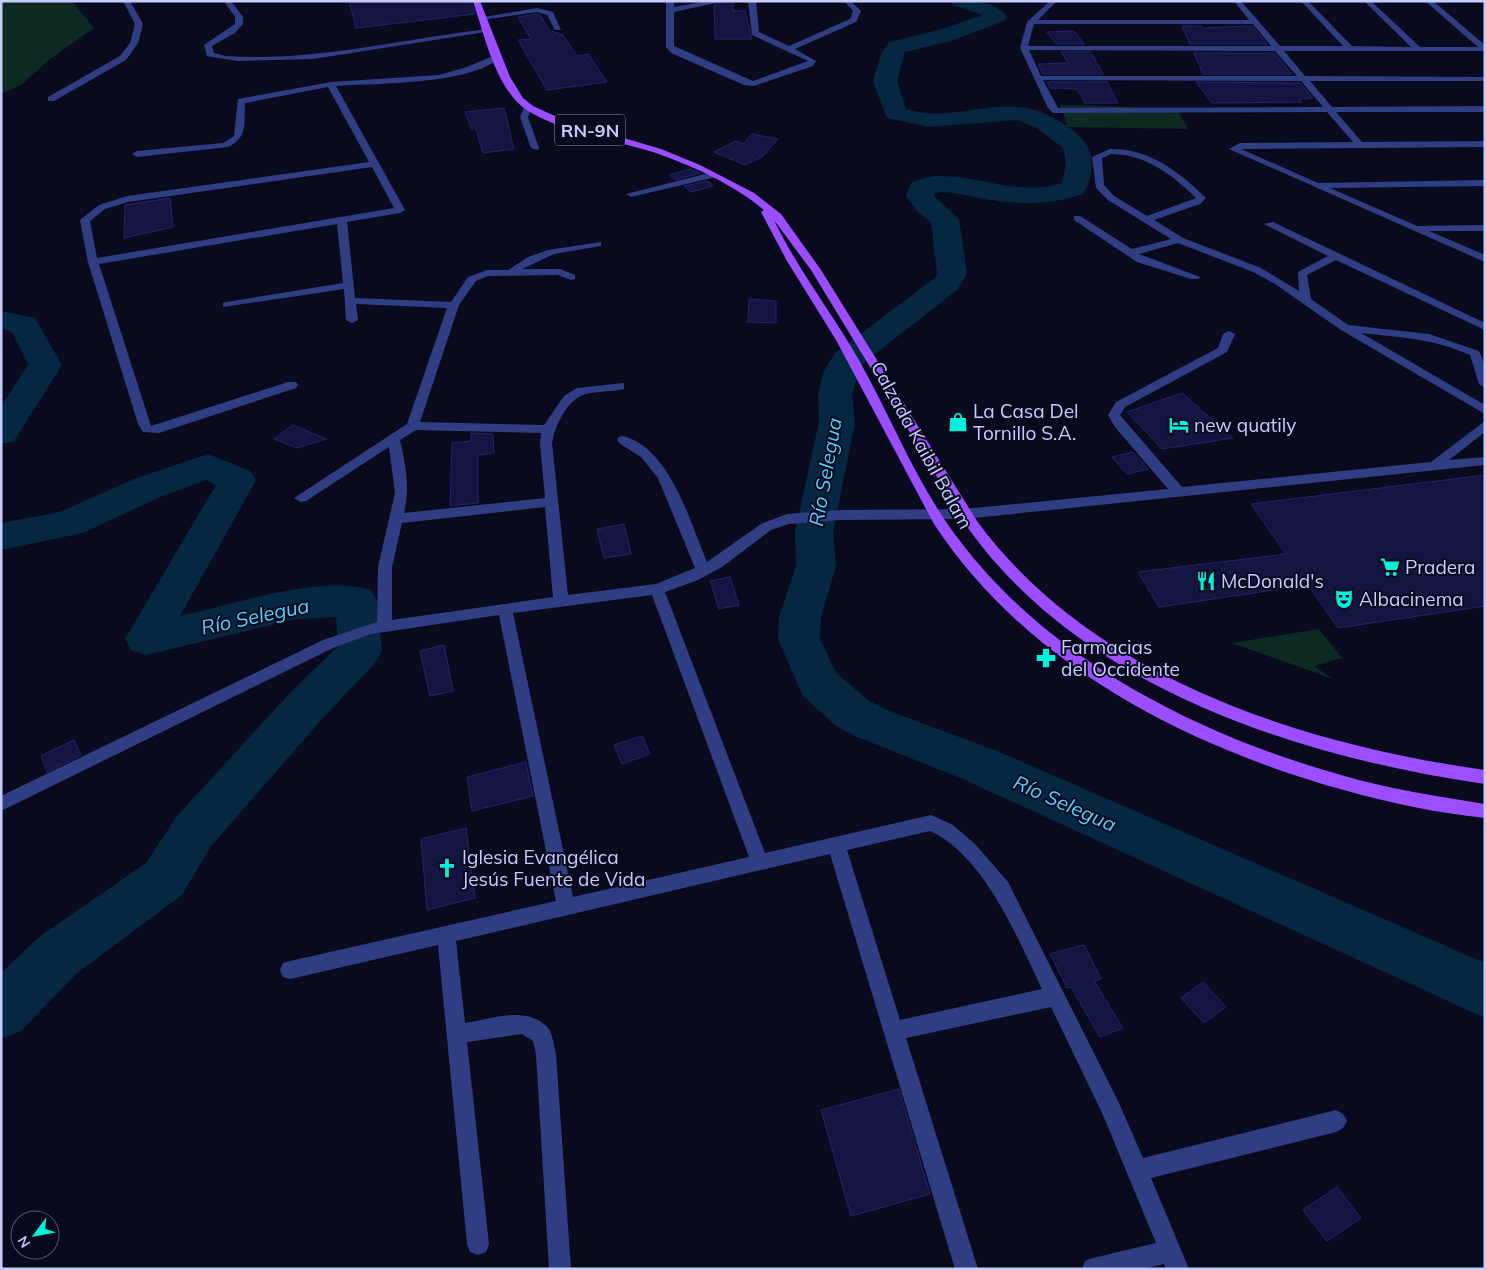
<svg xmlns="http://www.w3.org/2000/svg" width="1486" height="1270" font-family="Mulish,sans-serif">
  <rect width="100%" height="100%" fill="#0a0a1e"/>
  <g fill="#0c2922">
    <path d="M1,1H72L94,28L50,59L21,85L1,94Z"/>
    <path d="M1060,105L1176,108L1188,129L1068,127Z"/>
    <path d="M1319,629L1342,658L1314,666L1333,679L1232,643Z"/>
  </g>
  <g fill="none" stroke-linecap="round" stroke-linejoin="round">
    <g fill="#062741" fill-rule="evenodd">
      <path d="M950,1C972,1 994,0 1007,17L1004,21L954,40L905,52L897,81L906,109C960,126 1004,87 1059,121C1071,128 1080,135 1087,146C1095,159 1092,182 1083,194C1050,205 1019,205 984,199C968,196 950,190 934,193L935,197L959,219L967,273L958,289L861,365L852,394L855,422L833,532L836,566L821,617L820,639L836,673L868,700L887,710L997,751L1485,963V1018L963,779L855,736L836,726L803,696L778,639L779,617L796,566L795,532L819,422L818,394L823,373L835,353L935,278L937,273L931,222L918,212L906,196L912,182C920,180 929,176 938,176C980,175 1018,197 1062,183C1065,171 1068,159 1062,147L1038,129L1018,120L929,127L887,118L873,81L881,54L889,42L939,30L983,15L953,5Z"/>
      <path d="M1,311L35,318L62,365L14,441L1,444V406L28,365L12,332L1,329Z"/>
      <path d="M208,454L250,471L256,480L180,616C234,605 318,574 371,590L377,601L382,651L375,663L322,719L211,846L182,895L77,973L21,1031L1,1039V973L39,937L146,863L177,816L290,693L338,646L336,617L297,619L146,655L131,650L125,639L216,485L206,480L160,497L83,533L1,550V523L60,512L134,479Z"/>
    </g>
  </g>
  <g fill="#141441" stroke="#232370">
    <path d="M349,1H471L475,14L356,28Z"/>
    <path d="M727,1H733V11H745L752,39H715L714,5Z"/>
    <path d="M537,14L540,15L549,30L563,35L577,56L588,54L607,82L547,90L518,40L531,39L518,17Z"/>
    <path d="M1182,26H1201L1202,28L1252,26L1267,44H1190Z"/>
    <path d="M1074,31L1084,44H1056L1047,32Z"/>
    <path d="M1061,52H1091L1103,74H1043L1038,64L1069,63Z"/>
    <path d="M1194,53H1274L1292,74H1203Z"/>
    <path d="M1047,82H1107L1118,103H1085L1077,89L1050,88Z"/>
    <path d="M1196,82L1300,83L1313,98L1299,99L1302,102L1212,103Z"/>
    <path d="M504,108L514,149L483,153L476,129L472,130L465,112Z"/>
    <path d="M752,134L778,139L762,157L745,165L714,152L736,141L743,144Z"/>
    <path d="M690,169L700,173L675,180L669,175Z"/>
    <path d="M708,181L713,186L691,192L684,186Z"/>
    <path d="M170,198L173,227L124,238L125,205Z"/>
    <path d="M749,299L776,301V323L748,322Z"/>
    <path d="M1182,393L1233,438L1162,449L1127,412Z"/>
    <path d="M293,425L326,439L297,448L274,439Z"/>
    <path d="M471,433L493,434L494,453L478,455V503L450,506L452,443L471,441Z"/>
    <path d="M1133,452L1148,469L1127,474L1112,457Z"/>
    <path d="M1485,475V606L1338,628L1308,585L1159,607L1138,572L1286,554L1251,504Z"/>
    <path d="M624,524L631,554L604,558L597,529Z"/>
    <path d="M730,577L739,605L719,609L710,581Z"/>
    <path d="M444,645L453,691L430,696L420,651Z"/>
    <path d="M642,736L650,754L622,764L614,745Z"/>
    <path d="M74,740L81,755L47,772L41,756Z"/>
    <path d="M526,762L533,796L472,811L467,777Z"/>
    <path d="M466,828L475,898L427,910L421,839Z"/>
    <path d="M1084,945L1101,979L1094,981L1123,1028L1100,1037L1071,987L1067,988L1050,954Z"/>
    <path d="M1203,982L1226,1007L1204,1023L1181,998Z"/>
    <path d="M899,1089L930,1194L851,1216L821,1110Z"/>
    <path d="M1337,1187L1361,1218L1327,1241L1303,1210Z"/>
  </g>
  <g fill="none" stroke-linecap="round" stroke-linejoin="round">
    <g fill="#2f3d83" fill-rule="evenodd">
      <path d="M123,1H130L143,24L138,43L126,60L54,101H48V97L120,56L130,43L135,24Z"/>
      <path d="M224,1H231L243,17V24L235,33L212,46L214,53L226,56C314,62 401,39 488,29L492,31L313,59L237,61L207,56L204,45L235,24V17Z"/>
      <path d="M666,1H674V7L708,1H725L674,12V46L753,81L808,61L752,35L748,1H756L759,32L789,46L850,19L853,11L844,1H851L861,11L856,22L795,49L816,61L813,66L754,86L744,85L671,53L666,47Z"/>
      <path d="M1050,1H1057L1038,20H1249L1234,1H1241L1280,46H1343L1301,1H1308L1352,46L1411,47L1364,1H1371L1420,47H1478L1425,1H1433L1485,45V51H1284L1305,76L1485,77V81H1310L1332,107L1485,106V112H1336L1362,142L1485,141V147L1241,149L1318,183L1485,180V186L1330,188L1417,226L1485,225V231H1429L1485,255V262L1229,149L1240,143L1353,142L1327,112L1053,113L1048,108L1020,48L1027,22ZM1034,24H1253L1271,46H1028ZM1029,50L1275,51L1297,76H1041ZM1043,80L1301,81L1323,107L1058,108Z"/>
      <path d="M537,8L553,12L561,30H555L547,15L537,12L482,20L478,18Z"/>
      <path d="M493,56L500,58C467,85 379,83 336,86L405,210L400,213L347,222L355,298L451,302L468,277L487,270H508L528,257L548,250L601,242V246L554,254L522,269H560L575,275V279L571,280L558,275L488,276L476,281L459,305L420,422L544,425L564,396L577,388L624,383V389C612,392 598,391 586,394C567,399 555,426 552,443L568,595L656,584L695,568L658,478L641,457L619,443L617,440L619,437L623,436C670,448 690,522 707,562L761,524L787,514L841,510L964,509L1168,489L1115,427L1108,415L1116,402L1218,348L1223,334L1229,331L1235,334L1227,352L1125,407L1120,415L1182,487L1431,462L1485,421V432L1449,460L1485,457V465L964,519L841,520L789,524L771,530L722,567L698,580L665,592L765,853L931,815L953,825L975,844L1008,882L1118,1101L1143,1158L1336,1110L1343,1114L1347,1121L1343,1128L1336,1132L1151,1178L1189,1269H1166L1164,1264L1143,1269H1082L1085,1261L1093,1258L1156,1243L1103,1115L1051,1007L906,1038L978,1269H955L830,854L456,941L465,1023C491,1019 528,1005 548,1028C553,1034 554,1047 556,1054L571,1269H549L536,1054L533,1041L522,1034L467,1042L489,1244L486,1252L478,1255L470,1252L467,1244L438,945L290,979L283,977L280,970L283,963L290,961L556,901L499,615L371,634L333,648L1,811V796L323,640L377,622L378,567L395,493L389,447L306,501L301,502L294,498L407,424L447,308L356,304L358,320L352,323L346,320L344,289L223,307V303L227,302L343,283L337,224L99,264L151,426L288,382H296L298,385L296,388L159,433L143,432L138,424L88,262L80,220L99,205L127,196L369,162L328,87L245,103C244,122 248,138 228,147L137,157L132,154L137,151L223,143L234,136L238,99L331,82L439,75L467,67ZM372,167L394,208L97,258L90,221L105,209L128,202ZM416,430L541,433L540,443L545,498L404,513C410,486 406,467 400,440ZM545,507L553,597L392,620V567L402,523ZM652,595L749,857L573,897L513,613ZM930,831C984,855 1018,939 1042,989L900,1020L847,850Z"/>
      <path d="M525,105L532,107L528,117L539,148L538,150L531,148L520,117Z"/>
      <path d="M1110,149C1148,148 1178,171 1204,196L1206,198L1200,204L1154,220L1183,238L1261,268L1299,291L1298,272L1328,256L1264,224L1273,222L1485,323V330L1336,260L1307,275L1311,299L1348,325L1429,334L1479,351L1485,365V388L1479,384L1470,355C1435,339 1399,337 1361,333L1485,405V414L1341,330L1275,284L1253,272L1178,243L1139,254L1200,277L1199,279H1191L1137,262L1074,220V216H1080L1132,249L1171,239L1108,200L1096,188L1092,157ZM1111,154C1145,154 1173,175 1196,198L1147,216L1114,196L1104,185L1102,158Z"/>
      <path d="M713,172L716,173V177L631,197L626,194Z"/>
    </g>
    <path fill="#9a4eff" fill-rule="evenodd" d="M473,1H480L510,77L523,98L533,106L566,121L661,149L700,165L754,193L781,214L821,270L977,521C1092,678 1301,744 1485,770V784C1298,757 1082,688 968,528L811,270L774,220C798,270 833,314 860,362C893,421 918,487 960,541C1051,661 1199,735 1341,775C1388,789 1436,796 1485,804V818C1461,815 1437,812 1414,807C1233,769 1039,684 934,524L836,340L787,261L761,212L764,210C733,184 691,165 653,152C618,141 542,128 517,102C493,76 484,34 473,1Z"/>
  </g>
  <defs>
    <symbol id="shop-bare" viewBox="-9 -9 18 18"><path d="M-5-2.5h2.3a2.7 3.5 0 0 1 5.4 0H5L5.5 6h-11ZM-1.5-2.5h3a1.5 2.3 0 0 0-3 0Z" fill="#00f2da" stroke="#0a0a1e" stroke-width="2.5" paint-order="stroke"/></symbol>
    <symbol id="hotel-bare" viewBox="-9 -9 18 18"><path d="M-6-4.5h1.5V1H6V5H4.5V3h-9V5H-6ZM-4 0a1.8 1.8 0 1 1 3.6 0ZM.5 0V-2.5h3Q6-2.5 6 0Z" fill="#00f2da" stroke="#0a0a1e" stroke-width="2.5" paint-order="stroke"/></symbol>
    <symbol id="supermarket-bare" viewBox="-9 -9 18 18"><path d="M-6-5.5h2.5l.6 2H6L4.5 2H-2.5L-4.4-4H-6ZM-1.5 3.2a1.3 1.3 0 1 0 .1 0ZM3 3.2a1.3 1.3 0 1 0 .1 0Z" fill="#00f2da" stroke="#0a0a1e" stroke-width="2.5" paint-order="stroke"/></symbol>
    <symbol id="restaurant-bare" viewBox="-9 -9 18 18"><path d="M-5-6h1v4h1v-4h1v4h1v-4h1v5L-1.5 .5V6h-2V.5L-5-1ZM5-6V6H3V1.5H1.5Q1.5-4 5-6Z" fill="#00f2da" stroke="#0a0a1e" stroke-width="2.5" paint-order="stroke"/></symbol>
    <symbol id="theatre-bare" viewBox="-9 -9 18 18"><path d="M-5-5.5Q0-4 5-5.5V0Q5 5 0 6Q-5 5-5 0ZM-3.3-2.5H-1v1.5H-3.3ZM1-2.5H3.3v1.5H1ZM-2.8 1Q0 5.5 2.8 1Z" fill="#00f2da" stroke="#0a0a1e" stroke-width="2.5" paint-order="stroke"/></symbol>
    <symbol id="pharmacy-bare" viewBox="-9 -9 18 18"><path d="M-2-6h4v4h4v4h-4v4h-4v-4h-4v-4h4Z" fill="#00f2da" stroke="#0a0a1e" stroke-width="2.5" paint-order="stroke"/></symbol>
    <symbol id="church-bare" viewBox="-9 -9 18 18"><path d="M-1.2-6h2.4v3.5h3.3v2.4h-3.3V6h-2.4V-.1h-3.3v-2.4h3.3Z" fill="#00f2da" stroke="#0a0a1e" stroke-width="2.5" paint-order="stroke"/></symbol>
  </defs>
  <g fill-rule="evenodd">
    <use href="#shop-bare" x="944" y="408" width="28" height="28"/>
    <use href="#hotel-bare" x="1165" y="411" width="28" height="28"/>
    <use href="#supermarket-bare" x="1376" y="553" width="28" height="28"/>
    <use href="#restaurant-bare" x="1192" y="567" width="28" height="28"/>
    <use href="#theatre-bare" x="1330" y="585" width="28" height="28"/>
    <use href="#pharmacy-bare" x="1032" y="644" width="28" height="28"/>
    <use href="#church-bare" x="433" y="854" width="28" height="28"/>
  </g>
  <g text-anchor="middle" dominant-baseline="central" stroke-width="4" stroke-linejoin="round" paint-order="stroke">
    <rect fill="#0a0a1e" stroke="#8e92bc" stroke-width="1" x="555" y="114.5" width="70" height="31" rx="4"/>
    <g font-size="18" font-weight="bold" fill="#c7ccff">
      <text x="590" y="130">RN-9N</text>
    </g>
    <g font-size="19" fill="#c7ccff" stroke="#0a0a1e" text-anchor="start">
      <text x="973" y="411">La Casa Del<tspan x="973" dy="22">Tornillo S.A.</tspan></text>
      <text x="1194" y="425">new quatily</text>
      <text x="1405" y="567">Pradera</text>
      <text x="1221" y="581">McDonald's</text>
      <text x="1359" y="599">Albacinema</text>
      <text x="1061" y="647">Farmacias<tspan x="1061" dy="22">del Occidente</tspan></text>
      <text x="462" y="857">Iglesia Evangélica<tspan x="462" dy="22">Jesús Fuente de Vida</tspan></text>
    </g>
    <g font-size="19" fill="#c7ccff" stroke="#0a0a1e">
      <text transform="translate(922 445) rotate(61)">Calzada Kaibil Balam</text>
    </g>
    <g font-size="20" font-style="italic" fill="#55d2ff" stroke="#0a0a1e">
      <text transform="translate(825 472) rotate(-80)">Río Selegua</text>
      <text transform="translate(255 616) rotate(-12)">Río Selegua</text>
      <text transform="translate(1065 803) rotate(24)">Río Selegua</text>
    </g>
  </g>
  <rect width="1486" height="1270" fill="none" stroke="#c7ccff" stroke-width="5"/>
  <g transform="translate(35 1235) rotate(238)"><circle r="24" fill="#0a0a1e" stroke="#565878"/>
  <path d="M0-4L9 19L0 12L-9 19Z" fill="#00f2da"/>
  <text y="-8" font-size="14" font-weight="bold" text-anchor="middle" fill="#c7ccff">N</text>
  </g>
</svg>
